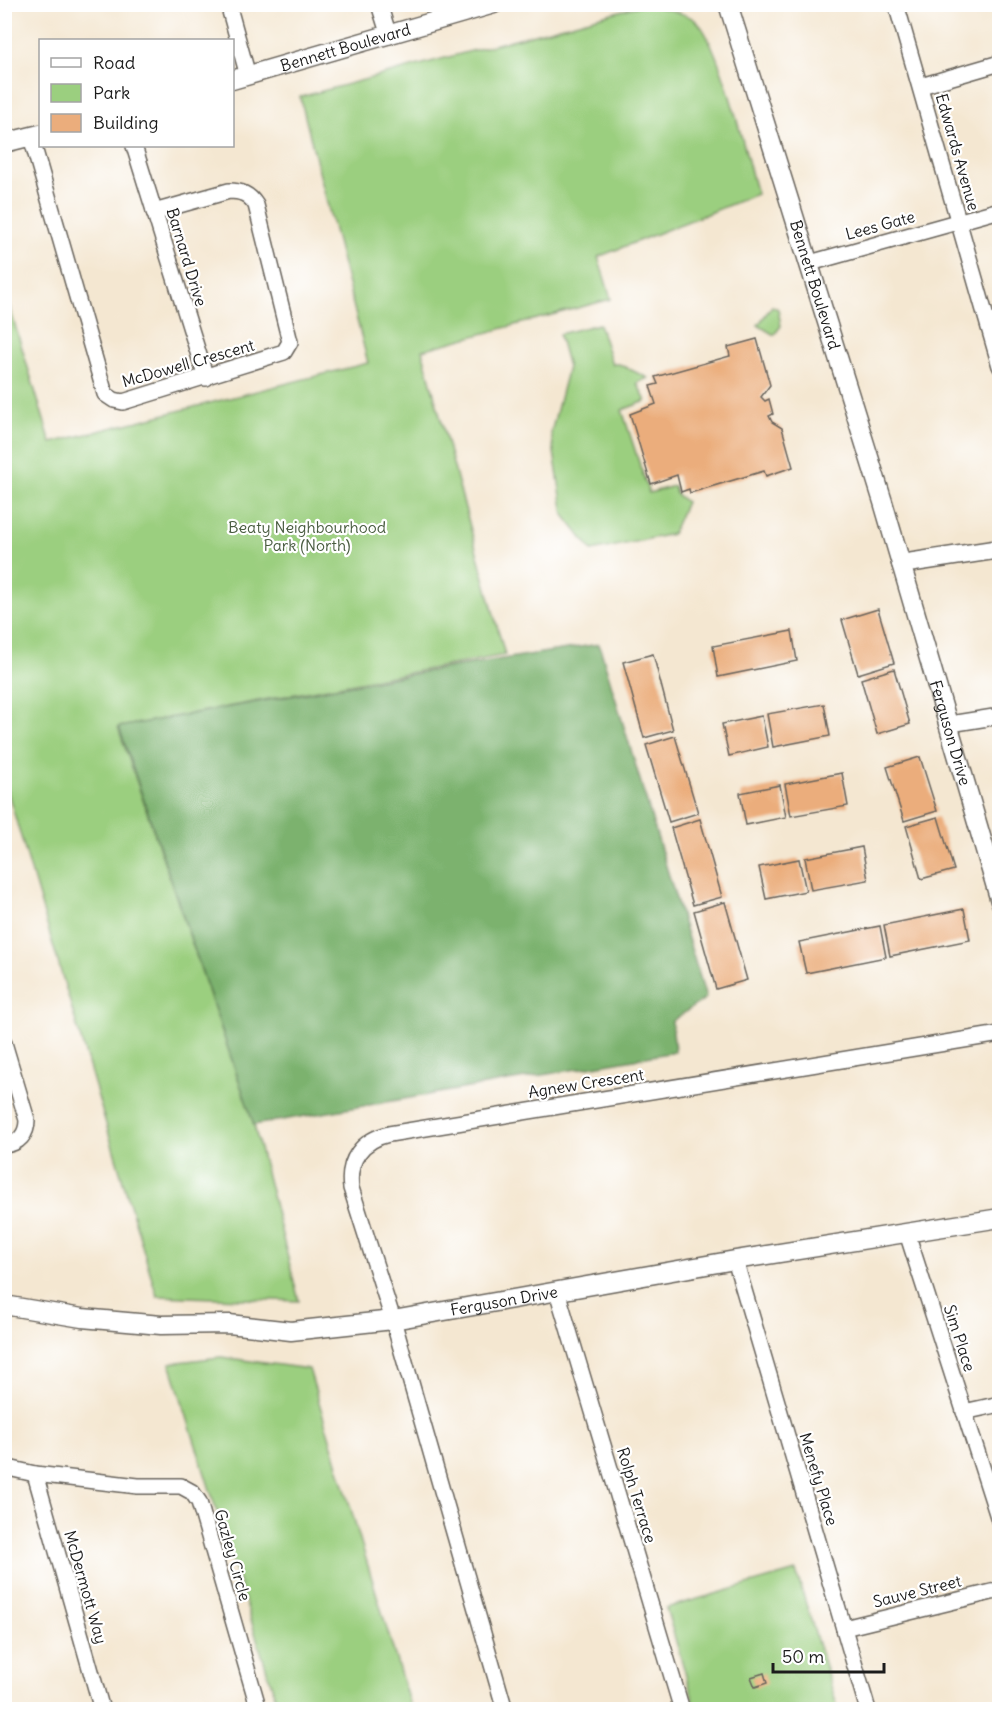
<svg xmlns="http://www.w3.org/2000/svg" width="1004" height="1714" font-family="Delius,sans-serif">
  <rect width="100%" height="100%" fill="#fff"/>
  <filter id="ink" filterUnits="userSpaceOnUse"><feTurbulence type="fractalNoise" baseFrequency=".0167" numOctaves="2"/><feDisplacementMap in="SourceGraphic" scale="12" xChannelSelector="R" yChannelSelector="G"/><feConvolveMatrix kernelMatrix="1 2 1 2 8 2 1 2 1" color-interpolation-filters="sRGB"/></filter>
  <filter id="wash" filterUnits="userSpaceOnUse"><feTurbulence type="fractalNoise" baseFrequency=".008" numOctaves="4" result="noise"/><feDisplacementMap in="SourceGraphic" scale="24" xChannelSelector="R" yChannelSelector="G"/><feGaussianBlur stdDeviation="1.35" result="paint"/><feColorMatrix in="noise" values="0 0 0 0 0 0 0 0 0 0 0 0 0 0 0 0 0 1.4 0 .05"/><feComposite in="paint" operator="in"/></filter>
  <g filter="url(#wash)">
    <rect width="100%" height="100%" fill="#f4e7d1"/>
    <g fill="#9bcf7f" stroke="#5c764e" stroke-width="1.5">
      <path d="M642,5C653,5 686,13 695,20C719,37 747,160 757,194L598,257L611,299L422,350L505,655L118,727L254,1125L299,1301L157,1296L5,783L4,289L51,443L368,363L300,97Z"/>
      <path d="M772,306L778,309L781,326L774,335L758,325Z"/>
      <path d="M599,324L612,364H619L648,378L637,383L646,401L622,410L649,493L674,486L676,494L686,502L672,534L592,551L564,515L551,433L568,367L559,334Z"/>
      <path d="M221,1357L309,1369L411,1709H279L170,1363Z"/>
      <path d="M796,1571L838,1709H696L666,1608Z"/>
    </g>
    <path fill="#7cb26e" stroke="#4c6745" stroke-width="1.5" d="M599,644L706,998L672,1021L675,1052L254,1125L119,727L457,666Z"/>
    <g id="blocks">
      <g fill="#ebad7c">
        <path d="M757,339L770,385L761,397L765,401L769,399L773,414L769,416L772,422L782,428L793,467L766,476L764,471L690,493L689,489L681,492L677,475L651,484L630,414L656,404L650,386L658,384L655,377L730,356L728,347Z"/>
        <path d="M878,609L894,663L858,674L842,620Z"/>
        <path d="M792,631L797,661L718,677L713,646Z"/>
        <path d="M653,654L673,730L644,738L623,662Z"/>
        <path d="M894,669L910,724L877,734L861,679Z"/>
        <path d="M824,704L830,736L773,747L767,714Z"/>
        <path d="M762,716L768,747L729,756L722,724Z"/>
        <path d="M675,736L698,813L669,822L646,745Z"/>
        <path d="M920,757L937,811L904,821L887,767Z"/>
        <path d="M842,773L848,806L791,816L785,784Z"/>
        <path d="M780,785L786,817L746,825L740,793Z"/>
        <path d="M938,817L954,870L921,879L906,826Z"/>
        <path d="M700,819L722,897L693,905L671,828Z"/>
        <path d="M862,847L868,880L811,890L805,858Z"/>
        <path d="M799,859L806,891L766,899L759,867Z"/>
        <path d="M725,902L747,980L716,989L694,911Z"/>
        <path d="M964,909L970,940L890,956L884,925Z"/>
        <path d="M880,926L886,957L806,973L799,942Z"/>
        <path d="M764,1673L767,1683L755,1687L751,1677Z"/>
      </g>
    </g>
  </g>
  <g filter="url(#ink)">
    <use href="#blocks" fill-opacity="0" stroke="#68635b" stroke-width="1.5"/>
    <g fill="none" stroke-linecap="round" stroke-linejoin="round">
      <defs>
        <g id="minor">
          <path d="M228,4L248,76"/>
          <path d="M379,4L389,36"/>
          <path d="M896,4L1000,366"/>
          <path d="M921,86L1000,63"/>
          <path d="M31,137L105,394L114,400L123,402L284,352L290,342L256,205C249,194 241,191 229,191L154,212"/>
          <path d="M134,146L206,378"/>
          <path d="M810,263L1000,210"/>
          <path d="M950,724L1000,716"/>
          <path d="M4,1043L27,1120C27,1134 19,1144 4,1145"/>
          <path d="M907,1233L1000,1523"/>
          <path d="M735,1260L868,1710"/>
          <path d="M557,1291L682,1710"/>
          <path d="M964,1412L1000,1404"/>
          <path d="M4,1467L35,1474L138,1486H181L192,1492L199,1502L259,1710"/>
          <path d="M35,1474L102,1710"/>
          <path d="M844,1628L1000,1590"/>
          <path d="M505,1710L393,1320L351,1188C347,1160 362,1140 389,1134L1000,1034"/>
        </g>
        <g id="tertiary">
          <path id="s1" d="M728,4L883,502L1000,901"/>
          <path id="s2" d="M232,80L494,4"/>
          <path d="M4,143L40,134"/>
          <path d="M901,564L1000,549"/>
          <path id="s3" d="M4,1305L82,1318L161,1325L229,1324L291,1331L393,1320L735,1260L1000,1218"/>
        </g>
      </defs>
      <use href="#minor" stroke="#68635b" stroke-width="18"/>
      <use href="#tertiary" stroke="#68635b" stroke-width="21"/>
      <use href="#minor" stroke="#fff" stroke-width="15"/>
      <use href="#tertiary" stroke="#fff" stroke-width="18"/>
    </g>
  </g>
  <g text-anchor="middle" dominant-baseline="central" stroke-width="4.5" stroke-linejoin="round" paint-order="stroke">
    <g font-size="16" fill="#1c1c1c" stroke="#fff">
      <text stroke="none"><textPath href="#s2" startOffset="118">Bennett Boulevard</textPath></text>
      <text transform="translate(958 152) rotate(74)">Edwards Avenue</text>
      <text transform="translate(880 225) rotate(-15)">Lees Gate</text>
      <text transform="translate(187 257) rotate(73)">Barnard Drive</text>
      <text stroke="none"><textPath href="#s1" startOffset="294">Bennett Boulevard</textPath></text>
      <text transform="translate(188 363) rotate(-16)">McDowell Crescent</text>
      <text stroke="none"><textPath href="#s1" startOffset="762">Ferguson Drive</textPath></text>
      <text transform="translate(586 1083) rotate(-9)">Agnew Crescent</text>
      <text stroke="none"><textPath href="#s3" startOffset="504">Ferguson Drive</textPath></text>
      <text transform="translate(960 1338) rotate(72)">Sim Place</text>
      <text transform="translate(819 1479) rotate(73)">Menefy Place</text>
      <text transform="translate(637 1495) rotate(73)">Rolph Terrace</text>
      <text transform="translate(233 1555) rotate(74)">Gazley Circle</text>
      <text transform="translate(86 1587) rotate(74)">McDermott Way</text>
      <text transform="translate(917 1591) rotate(-14)">Sauve Street</text>
    </g>
    <g font-size="16" fill="#485b3f" stroke="#fff">
      <text x="307" y="527">Beaty Neighbourhood<tspan x="307" dy="18">Park (North)</tspan></text>
    </g>
  </g>
  <rect width="1004" height="1714" fill="none" stroke="#fff" stroke-width="24"/>
  <rect x="39" y="39" width="195" height="108" fill="#ffffff" stroke="#a4a4a4" stroke-width="1.5"/>
  <rect x="51" y="58" width="30" height="9" fill="#ffffff" stroke="#a4a4a4" stroke-width="1.5"/>
  <text x="93" y="69" font-size="18" fill="#1c1c1c">Road</text>
  <rect x="51" y="84" width="30" height="18" fill="#9bcf7f" stroke="#a4a4a4" stroke-width="1.5"/>
  <text x="93" y="99" font-size="18" fill="#1c1c1c">Park</text>
  <rect x="51" y="114" width="30" height="18" fill="#ebad7c" stroke="#a4a4a4" stroke-width="1.5"/>
  <text x="93" y="129" font-size="18" fill="#1c1c1c">Building</text>
  <path d="M773 1663v9h111v-9" fill="none" stroke="#1c1c1c" stroke-width="3"/>
  <text x="782" y="1663" font-size="18" fill="#1c1c1c" stroke="#ffffff" stroke-width="4.5" paint-order="stroke">50 m</text>
</svg>
